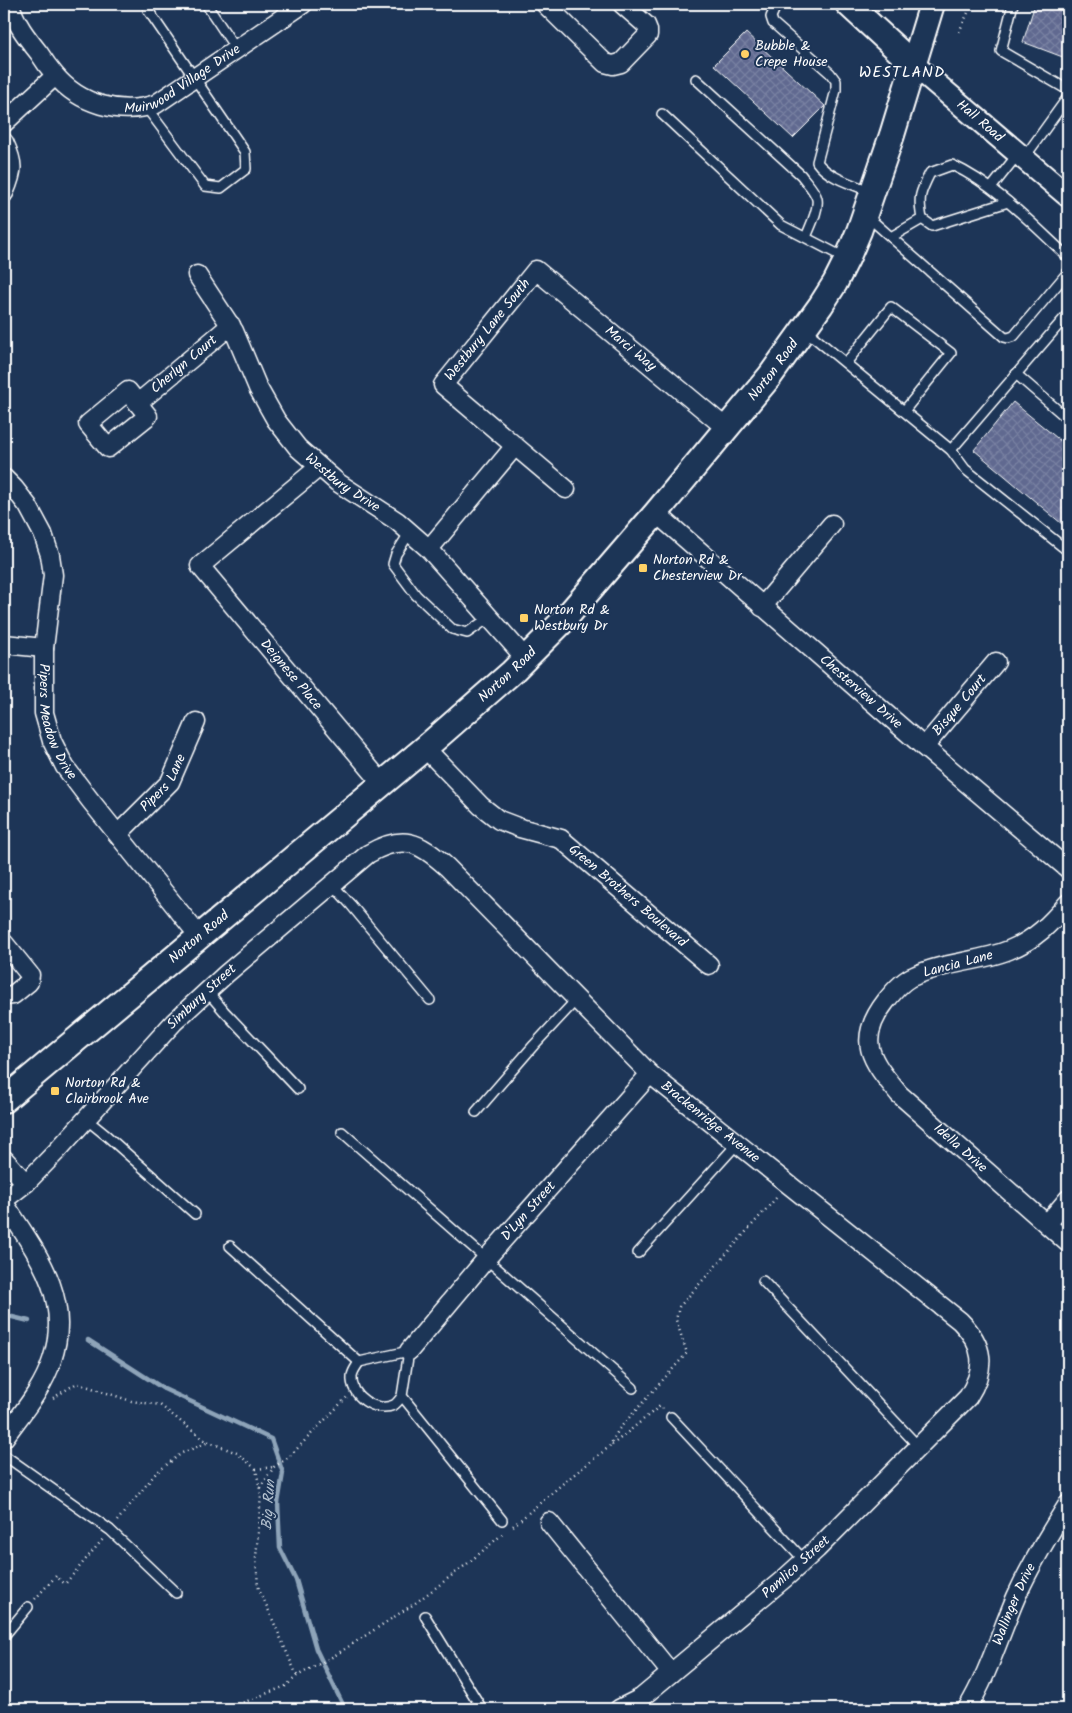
<svg xmlns="http://www.w3.org/2000/svg" width="1072" height="1713" font-family="Kalam,sans-serif">
  <defs>
    <pattern id="building-cross-hatch" width="8" height="8" patternUnits="userSpaceOnUse" patternTransform="scale(1.25)"><rect width="8" height="8" fill="#606990"/><path d="M0 0l8 8M0 8l8-8" fill="none" stroke="#7880a1"/></pattern>
  </defs>
  <rect width="100%" height="100%" fill="#1d3557"/>
  <filter id="ink" filterUnits="userSpaceOnUse"><feTurbulence type="fractalNoise" baseFrequency=".02" numOctaves="2"/><feDisplacementMap in="SourceGraphic" scale="10" xChannelSelector="R" yChannelSelector="G"/><feConvolveMatrix kernelMatrix="1 2 1 2 8 2 1 2 1" color-interpolation-filters="sRGB"/></filter>
  <g filter="url(#ink)">
    <g fill="none" stroke-linecap="round" stroke-linejoin="round">
      <g stroke="#8ea4b9" stroke-width="4.5">
        <path d="M4,1315L29,1321"/>
        <path d="M88,1340L164,1389L271,1439L283,1473L278,1503L280,1548L296,1580L316,1649L345,1709"/>
      </g>
    </g>
    <g fill="url(#building-cross-hatch)" stroke="#fff">
      <path d="M1035,4H1068V59L1023,42Z"/>
      <path d="M746,33L825,106L793,138L714,65Z"/>
      <path d="M1013,402L1068,447V529L974,450Z"/>
    </g>
    <g fill="none" stroke-linecap="round" stroke-linejoin="round">
      <defs>
        <g id="service">
          <path d="M206,4L236,49"/>
          <path d="M779,4L775,8L771,17L773,23L830,73L836,81V90L817,162C828,178 855,185 872,192"/>
          <path d="M1013,4L1001,51L1068,90"/>
          <path d="M696,79L801,175C806,182 815,190 817,199C819,210 810,227 806,237"/>
          <path d="M146,107L205,186L221,188L246,169L245,152L148,10L147,4"/>
          <path d="M662,114L781,225L847,259"/>
          <path d="M1024,158L1068,97"/>
          <path d="M992,187L1018,154"/>
          <path d="M867,216L1004,337L1008,338L1014,336L1068,272"/>
          <path d="M922,219L932,226L1008,202"/>
          <path d="M891,237L922,219C918,197 920,193 930,173L952,165C997,186 1032,224 1068,257"/>
          <path d="M804,329L951,450L965,469L1068,551"/>
          <path d="M846,363L891,307L951,353L904,411"/>
          <path d="M1016,374L1068,419"/>
          <path d="M951,450L1068,314"/>
          <path d="M410,532L396,554L393,564L416,595L452,629L467,633L490,617"/>
          <path d="M332,884L351,905L430,1000"/>
          <path d="M207,991L224,1011L298,1089"/>
          <path d="M476,1112L534,1045L577,999"/>
          <path d="M86,1119L107,1136L195,1214"/>
          <path d="M342,1132L633,1388"/>
          <path d="M230,1246L359,1362L409,1351L402,1396L502,1520"/>
          <path d="M638,1253L737,1144"/>
          <path d="M763,1281L919,1447"/>
          <path d="M359,1362C357,1366 353,1370 352,1376C350,1396 375,1413 394,1405C397,1403 400,1399 402,1396"/>
          <path d="M671,1417L804,1560"/>
          <path d="M4,1455L110,1530L176,1593"/>
          <path d="M425,1616L482,1709"/>
          <path d="M4,1636L28,1607"/>
        </g>
        <g id="minor">
          <path id="s1" d="M10,4C15,23 27,38 39,53C44,61 49,68 55,75C79,104 120,116 156,104L303,4"/>
          <path d="M545,4L605,63L613,65L621,63L648,35V30L646,25L622,4"/>
          <path d="M4,123L55,76"/>
          <path d="M4,142C14,164 14,170 4,193"/>
          <path id="s2" d="M197,275L234,331L258,388L276,420L298,448L337,482L397,521L429,549L526,659"/>
          <path d="M128,391L148,416L108,448L88,424Z"/>
          <path id="s3" d="M138,403L231,325"/>
          <path id="s4" d="M318,468L200,566L382,783"/>
          <path id="s5" d="M4,478L14,488L28,506L43,534L50,555L53,575L44,648V713L52,741L65,767L90,800L199,936"/>
          <path id="s6" d="M566,489L443,385L536,270L726,428"/>
          <path id="s7" d="M656,513L924,747L1068,869"/>
          <path d="M429,549L515,446"/>
          <path d="M762,607L832,524"/>
          <path d="M4,644L44,648"/>
          <path id="s8" d="M924,747L996,662"/>
          <path id="s9" d="M425,748L481,806L499,820L520,828L561,839L709,965"/>
          <path id="s10" d="M118,834L170,782L196,722"/>
          <path id="s11" d="M1068,903C1051,923 1035,940 1009,950C979,962 944,962 914,976C903,980 893,992 886,1001C855,1041 871,1060 899,1094L1068,1243"/>
          <path d="M4,943L30,975L29,982L13,995L4,996"/>
          <path d="M4,1159L26,1183"/>
          <path id="s12" d="M4,1200L26,1183L57,1151L174,1022L226,974L368,854C403,834 418,841 447,867L650,1074L960,1321C984,1345 987,1367 968,1397L817,1549L785,1578L641,1698L619,1709"/>
          <path d="M4,1203C36,1252 73,1298 52,1360C43,1389 21,1414 4,1438"/>
          <path d="M1047,1224L1068,1199"/>
          <path id="s13" d="M409,1351L486,1259L650,1074"/>
          <path d="M549,1522L671,1673"/>
          <path id="s14" d="M967,1709C988,1675 1000,1634 1016,1597C1031,1564 1049,1534 1068,1504"/>
        </g>
        <g id="tertiary">
          <path id="s15" d="M913,64L1068,196"/>
        </g>
        <g id="secondary">
          <path d="M848,4L913,64"/>
          <path id="s16" d="M4,1100L425,748L512,672L562,622L656,513L770,376L821,305L835,283L847,259L859,231L892,135L932,4"/>
        </g>
      </defs>
      <use href="#service" stroke="#fff" stroke-width="12"/>
      <use href="#minor" stroke="#fff" stroke-width="21"/>
      <use href="#tertiary" stroke="#fff" stroke-width="25"/>
      <use href="#secondary" stroke="#fff" stroke-width="28"/>
      <g stroke="#fff" stroke-width="2.5" stroke-dasharray="1 4" stroke-linecap="butt">
        <path d="M959,32L972,4"/>
        <path d="M53,1398L77,1383L131,1401L160,1405L204,1440L237,1453L256,1469L261,1495L256,1558L258,1586L297,1676"/>
        <path d="M612,1445L660,1406L663,1409"/>
        <path d="M256,1469L274,1467"/>
        <path d="M260,1488L274,1467L289,1457L347,1397"/>
        <path d="M117,1521L156,1473L182,1453L209,1442"/>
        <path d="M513,1526L567,1480L609,1447L619,1429L687,1353L676,1320L679,1307L777,1197"/>
        <path d="M35,1599L56,1576L65,1584L103,1539"/>
        <path d="M229,1708L286,1686L297,1676L334,1656L414,1604L467,1564L505,1532"/>
      </g>
      <use href="#service" stroke="#1d3557" stroke-width="9"/>
      <use href="#minor" stroke="#1d3557" stroke-width="18"/>
      <use href="#tertiary" stroke="#1d3557" stroke-width="21"/>
      <use href="#secondary" stroke="#1d3557" stroke-width="24"/>
    </g>
  </g>
  <g fill="#ffd166" stroke="#1d3557" stroke-width="2">
    <circle cx="745" cy="54" r="5"/>
    <rect x="638" y="563" width="10" height="10" rx="2.5"/>
    <rect x="519" y="613" width="10" height="10" rx="2.5"/>
    <rect x="50" y="1086" width="10" height="10" rx="2.5"/>
  </g>
  <g text-anchor="middle" dominant-baseline="central" stroke-width="4" stroke-linejoin="round" paint-order="stroke">
    <g font-size="14" fill="#fff" stroke="#1d3557" text-anchor="start">
      <text x="755" y="46">Bubble &amp;<tspan x="755" dy="16">Crepe House</tspan></text>
      <text x="653" y="560">Norton Rd &amp;<tspan x="653" dy="16">Chesterview Dr</tspan></text>
      <text x="534" y="610">Norton Rd &amp;<tspan x="534" dy="16">Westbury Dr</tspan></text>
      <text x="65" y="1083">Norton Rd &amp;<tspan x="65" dy="16">Clairbrook Ave</tspan></text>
    </g>
    <g font-size="14" fill="#fff" stroke="#1d3557">
      <text stroke="none"><textPath href="#s1" startOffset="230">Muirwood Village Drive</textPath></text>
      <text stroke="none"><textPath href="#s15" startOffset="88">Hall Road</textPath></text>
      <text stroke="none"><textPath href="#s6" startOffset="232">Westbury Lane South</textPath></text>
      <text stroke="none"><textPath href="#s6" startOffset="432">Marci Way</textPath></text>
      <text stroke="none"><textPath href="#s3" startOffset="60">Cherlyn Court</textPath></text>
      <text stroke="none"><textPath href="#s16" startOffset="1064">Norton Road</textPath></text>
      <text stroke="none"><textPath href="#s2" startOffset="258">Westbury Drive</textPath></text>
      <text stroke="none"><textPath href="#s4" startOffset="295">Deignese Place</textPath></text>
      <text stroke="none"><textPath href="#s16" startOffset="659">Norton Road</textPath></text>
      <text stroke="none"><textPath href="#s7" startOffset="272">Chesterview Drive</textPath></text>
      <text stroke="none"><textPath href="#s8" startOffset="55">Bisque Court</textPath></text>
      <text stroke="none"><textPath href="#s5" startOffset="261">Pipers Meadow Drive</textPath></text>
      <text stroke="none"><textPath href="#s10" startOffset="69">Pipers Lane</textPath></text>
      <text stroke="none"><textPath href="#s9" startOffset="256">Green Brothers Boulevard</textPath></text>
      <text stroke="none"><textPath href="#s16" startOffset="254">Norton Road</textPath></text>
      <text transform="translate(958 964) rotate(-15)">Lancia Lane</text>
      <text stroke="none"><textPath href="#s12" startOffset="284">Simbury Street</textPath></text>
      <text stroke="none"><textPath href="#s12" startOffset="959">Brackenridge Avenue</textPath></text>
      <text stroke="none"><textPath href="#s11" startOffset="401">Idella Drive</textPath></text>
      <text stroke="none"><textPath href="#s13" startOffset="184">D'Lyn Street</textPath></text>
      <text transform="translate(796 1567) rotate(-42)">Pamlico Street</text>
      <text stroke="none"><textPath href="#s14" startOffset="115">Wallinger Drive</textPath></text>
    </g>
    <g font-size="15" font-style="italic" fill="#b4c2d0" stroke="#1d3557">
      <text transform="translate(269 1505) rotate(-86)">Big Run</text>
    </g>
    <g font-size="16" letter-spacing="1" fill="#fff" stroke="#1d3557">
      <text x="902" y="72">WESTLAND</text>
    </g>
  </g>
  <rect width="1072" height="1713" fill="none" stroke="#1d3557" stroke-width="20"/>
  <rect x="10" y="10" width="1052" height="1693" fill="none" stroke="#fff" stroke-width="2" filter="url(#ink)"/>
</svg>
